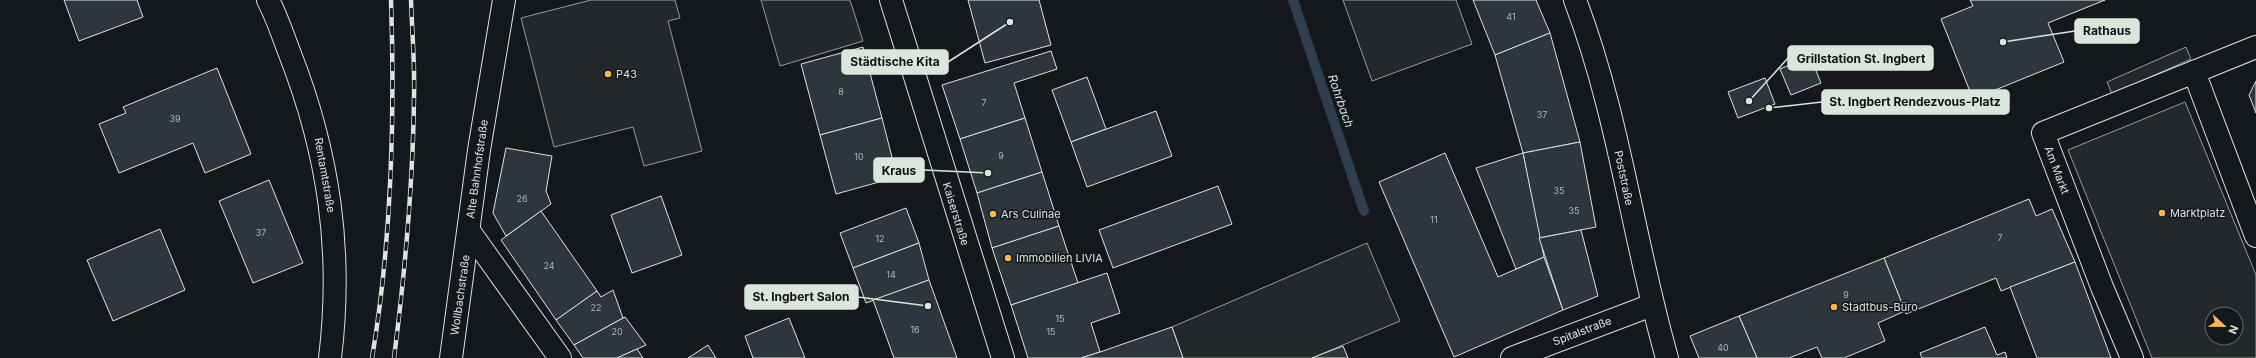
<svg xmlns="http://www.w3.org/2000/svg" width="2256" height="358" font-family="Inter,sans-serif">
  <rect width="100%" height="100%" fill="#14181c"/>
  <g fill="#24282b" stroke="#939e99" fill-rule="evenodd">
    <path d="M591,0H675L680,18L668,21L702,151L644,166L633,127L554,147L521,18Z"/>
    <path d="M761,0H850L863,41L780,66Z"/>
    <path d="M1343,0H1456L1472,44L1372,81Z"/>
    <path d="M2186,47L2191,59L2112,94L2107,82Z"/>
    <path d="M2185,102L2256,275V358H2152L2068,150ZM2212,314H2236V338H2212Z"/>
    <path d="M1367,243L1400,321L1312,358H1183L1172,327Z"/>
  </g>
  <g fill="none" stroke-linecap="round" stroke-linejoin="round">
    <path stroke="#2f3f4d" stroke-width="10" d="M1293,0L1364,211"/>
  </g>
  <g fill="#2c363c" stroke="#d8e6dc">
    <path d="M64,0H137L143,17L79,41Z"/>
    <path d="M968,0H1039L1051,45L985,63Z"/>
    <path d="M1473,0H1536L1550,33L1495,55Z"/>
    <path d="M1970,0H2105L2048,23L2064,62L1973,99L1941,19L1973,6Z"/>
    <path d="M1550,33L1580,142L1523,153L1495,55Z"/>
    <path d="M863,47L882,118L820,135L801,64Z"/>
    <path d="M1051,51L1057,69L1014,83L1025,118L960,139L942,85Z"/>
    <path d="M1810,56L1821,83L1791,95L1780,69Z"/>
    <path d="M217,68L251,154L205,173L193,143L119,173L99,124L126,113L123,107Z"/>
    <path d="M1087,77L1106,129L1071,142L1052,90Z"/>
    <path d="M1765,78L1775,104L1738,118L1728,92Z"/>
    <path d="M2256,81V113L2249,95Z"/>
    <path d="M1156,111L1172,156L1087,187L1071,142Z"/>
    <path d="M882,118L897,177L836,194L820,135Z"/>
    <path d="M1025,118L1042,172L977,193L960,139Z"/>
    <path d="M1580,142L1596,227L1539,238L1523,153Z"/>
    <path d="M506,148L552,156L546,191L551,204L506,236L493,213Z"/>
    <path d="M1445,153L1498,277L1544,257L1563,310L1454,357L1379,182Z"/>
    <path d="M1523,153L1544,257L1516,269L1476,168Z"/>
    <path d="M1042,172L1059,226L992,248L977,193Z"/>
    <path d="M269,180L303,263L253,283L219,201Z"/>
    <path d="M1218,186L1232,224L1113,268L1099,230Z"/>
    <path d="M661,196L682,255L632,273L611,215Z"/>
    <path d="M2029,199L2036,216L2052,209L2075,262L2001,291L1996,278L1906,314L1884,258Z"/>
    <path d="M906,208L919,243L853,268L840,233Z"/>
    <path d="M541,211L597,291L556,320L501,240Z"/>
    <path d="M1059,226L1078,283L1011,305L992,248Z"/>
    <path d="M160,229L185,290L113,321L87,260Z"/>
    <path d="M1581,230L1598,296L1563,310L1539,238Z"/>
    <path d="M919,243L929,280L866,303L853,268Z"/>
    <path d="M1884,258L1905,311L1878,323L1885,341L1844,358H1822L1817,347L1789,358H1757L1739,316Z"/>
    <path d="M2075,262L2111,358H2037L2010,287Z"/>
    <path d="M1107,273L1120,313L1091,323L1100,352L1081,358H1028L1011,305Z"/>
    <path d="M929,280L957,358H894L873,300Z"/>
    <path d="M613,290L623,318L574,345L556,320L597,291L601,297Z"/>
    <path d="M1739,316L1757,358H1699L1690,336Z"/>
    <path d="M625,317L646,345L617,358H583L574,345Z"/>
    <path d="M789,318L805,358H753L745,336Z"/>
    <path d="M1172,327L1183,358H1081L1100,352Z"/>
    <path d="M1985,327L1997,355L2005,352L2007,358H1922L1920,353Z"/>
    <path d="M708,345L716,358H688Z"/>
    <path d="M1343,346L1348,358H1312Z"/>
    <path d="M637,349L643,358H617Z"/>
  </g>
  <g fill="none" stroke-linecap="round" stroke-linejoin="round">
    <defs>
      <g id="minor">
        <path d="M268,0C277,17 283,36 290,54C329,154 343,251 330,358"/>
        <path d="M891,0L1003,358"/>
        <path d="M2194,72L2256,47"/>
        <path d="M469,231L560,358"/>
        <path d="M451,358L479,150L504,0"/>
        <path d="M1512,358L1652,305"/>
        <path d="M2132,358L2102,287L2043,133L2194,72L2256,236"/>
      </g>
      <path id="major" d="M1575,0C1619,115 1633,239 1667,358"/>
    </defs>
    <use href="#minor" stroke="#d8e6dc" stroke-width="24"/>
    <use href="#major" stroke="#d8e6dc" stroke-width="24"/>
    <use href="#minor" stroke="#14181c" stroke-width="22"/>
    <use href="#major" stroke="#14181c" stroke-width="22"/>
    <defs>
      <g id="rail">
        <path d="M372,358C392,240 395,119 391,0"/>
        <path d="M394,358C405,272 413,184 414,97C415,65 412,32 411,0"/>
      </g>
    </defs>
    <use href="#rail" stroke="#d8e6dc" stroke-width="4.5"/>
    <use href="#rail" stroke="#14181c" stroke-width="3" stroke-dasharray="9" stroke-linecap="butt"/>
  </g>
  <g fill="#ffb74d" stroke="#14181c" stroke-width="1.5">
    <circle cx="608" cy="74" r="4"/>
    <circle cx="2162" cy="213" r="4"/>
    <circle cx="993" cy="214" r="4"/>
    <circle cx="1008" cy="258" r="4"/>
    <circle cx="1834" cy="307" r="4"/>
  </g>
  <g text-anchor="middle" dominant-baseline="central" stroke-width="3" stroke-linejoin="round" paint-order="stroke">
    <g font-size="9" fill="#adbab4">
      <text x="1511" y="16">41</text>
      <text x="841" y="91">8</text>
      <text x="984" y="102">7</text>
      <text x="1542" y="114">37</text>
      <text x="175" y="118">39</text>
      <text x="1001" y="155">9</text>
      <text x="859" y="156">10</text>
      <text x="1559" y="190">35</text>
      <text x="522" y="198">26</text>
      <text x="1574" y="210">35</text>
      <text x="1434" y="219">11</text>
      <text x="261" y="232">37</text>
      <text x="2000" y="237">7</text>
      <text x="880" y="238">12</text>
      <text x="549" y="265">24</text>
      <text x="891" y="274">14</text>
      <text x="1846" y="294">9</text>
      <text x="596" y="307">22</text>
      <text x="1060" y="318">15</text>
      <text x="915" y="329">16</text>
      <text x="617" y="331">20</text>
      <text x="1051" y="331">15</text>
      <text x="1723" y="347">40</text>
    </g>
    <g font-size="11" fill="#d8e6dc" stroke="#14181c" text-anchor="start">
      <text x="616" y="74">P43</text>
      <text x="2170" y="213">Marktplatz</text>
      <text x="1001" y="214">Ars Culinae</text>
      <text x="1016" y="258">Immobilien LIVIA</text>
      <text x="1842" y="307">Stadtbus-Büro</text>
    </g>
    <g font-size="11" fill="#d8e6dc" stroke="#14181c">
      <text transform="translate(477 169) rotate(-82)">Alte Bahnhofstraße</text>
      <text transform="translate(2057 170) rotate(69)">Am Markt</text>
      <text transform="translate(325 175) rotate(80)">Rentamtstraße</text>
      <text transform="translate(1624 178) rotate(78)">Poststraße</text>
      <text transform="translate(956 214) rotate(73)">Kaiserstraße</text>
      <text transform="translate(460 295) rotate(-82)">Wollbachstraße</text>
      <text transform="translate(1582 331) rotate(-21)">Spitalstraße</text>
    </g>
    <g font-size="12" font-style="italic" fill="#d8e6dc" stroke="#14181c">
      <text transform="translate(1341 101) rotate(71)">Rohrbach</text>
    </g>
  </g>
  <path fill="none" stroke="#d8e6dc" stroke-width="1.5" d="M2003 42L2075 31M1749 101L1788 58M1010 22L948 62M1769 108L1822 102M988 173L924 170M928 306L858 297"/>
  <g fill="#d8e6dc" stroke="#14181c" stroke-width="1.5">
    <circle cx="2003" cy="42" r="4"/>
    <circle cx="1749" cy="101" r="4"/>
    <circle cx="1010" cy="22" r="4"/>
    <circle cx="1769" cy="108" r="4"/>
    <circle cx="988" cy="173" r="4"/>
    <circle cx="928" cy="306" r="4"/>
  </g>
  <g fill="#d8e6dc" stroke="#d8e6dc" stroke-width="1.5">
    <rect x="2075" y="19" width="64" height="24" rx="4"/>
    <rect x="1788" y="46" width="145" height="24" rx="4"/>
    <rect x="842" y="50" width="106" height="24" rx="4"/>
    <rect x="1822" y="90" width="187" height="24" rx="4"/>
    <rect x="874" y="158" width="50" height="24" rx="4"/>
    <rect x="745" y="285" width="113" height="24" rx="4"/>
  </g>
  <g font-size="12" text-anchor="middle" font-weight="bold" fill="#111">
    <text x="2107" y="35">Rathaus</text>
    <text x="1861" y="63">Grillstation St. Ingbert</text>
    <text x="895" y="66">Städtische Kita</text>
    <text x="1915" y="106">St. Ingbert Rendezvous-Platz</text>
    <text x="899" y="175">Kraus</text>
    <text x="801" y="301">St. Ingbert Salon</text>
  </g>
  <g transform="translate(2224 326) rotate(112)"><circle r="19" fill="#14181c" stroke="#626a69"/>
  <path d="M0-3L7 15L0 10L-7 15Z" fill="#ffb74d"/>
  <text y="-6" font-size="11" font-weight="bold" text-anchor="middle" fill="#d8e6dc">N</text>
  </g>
</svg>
